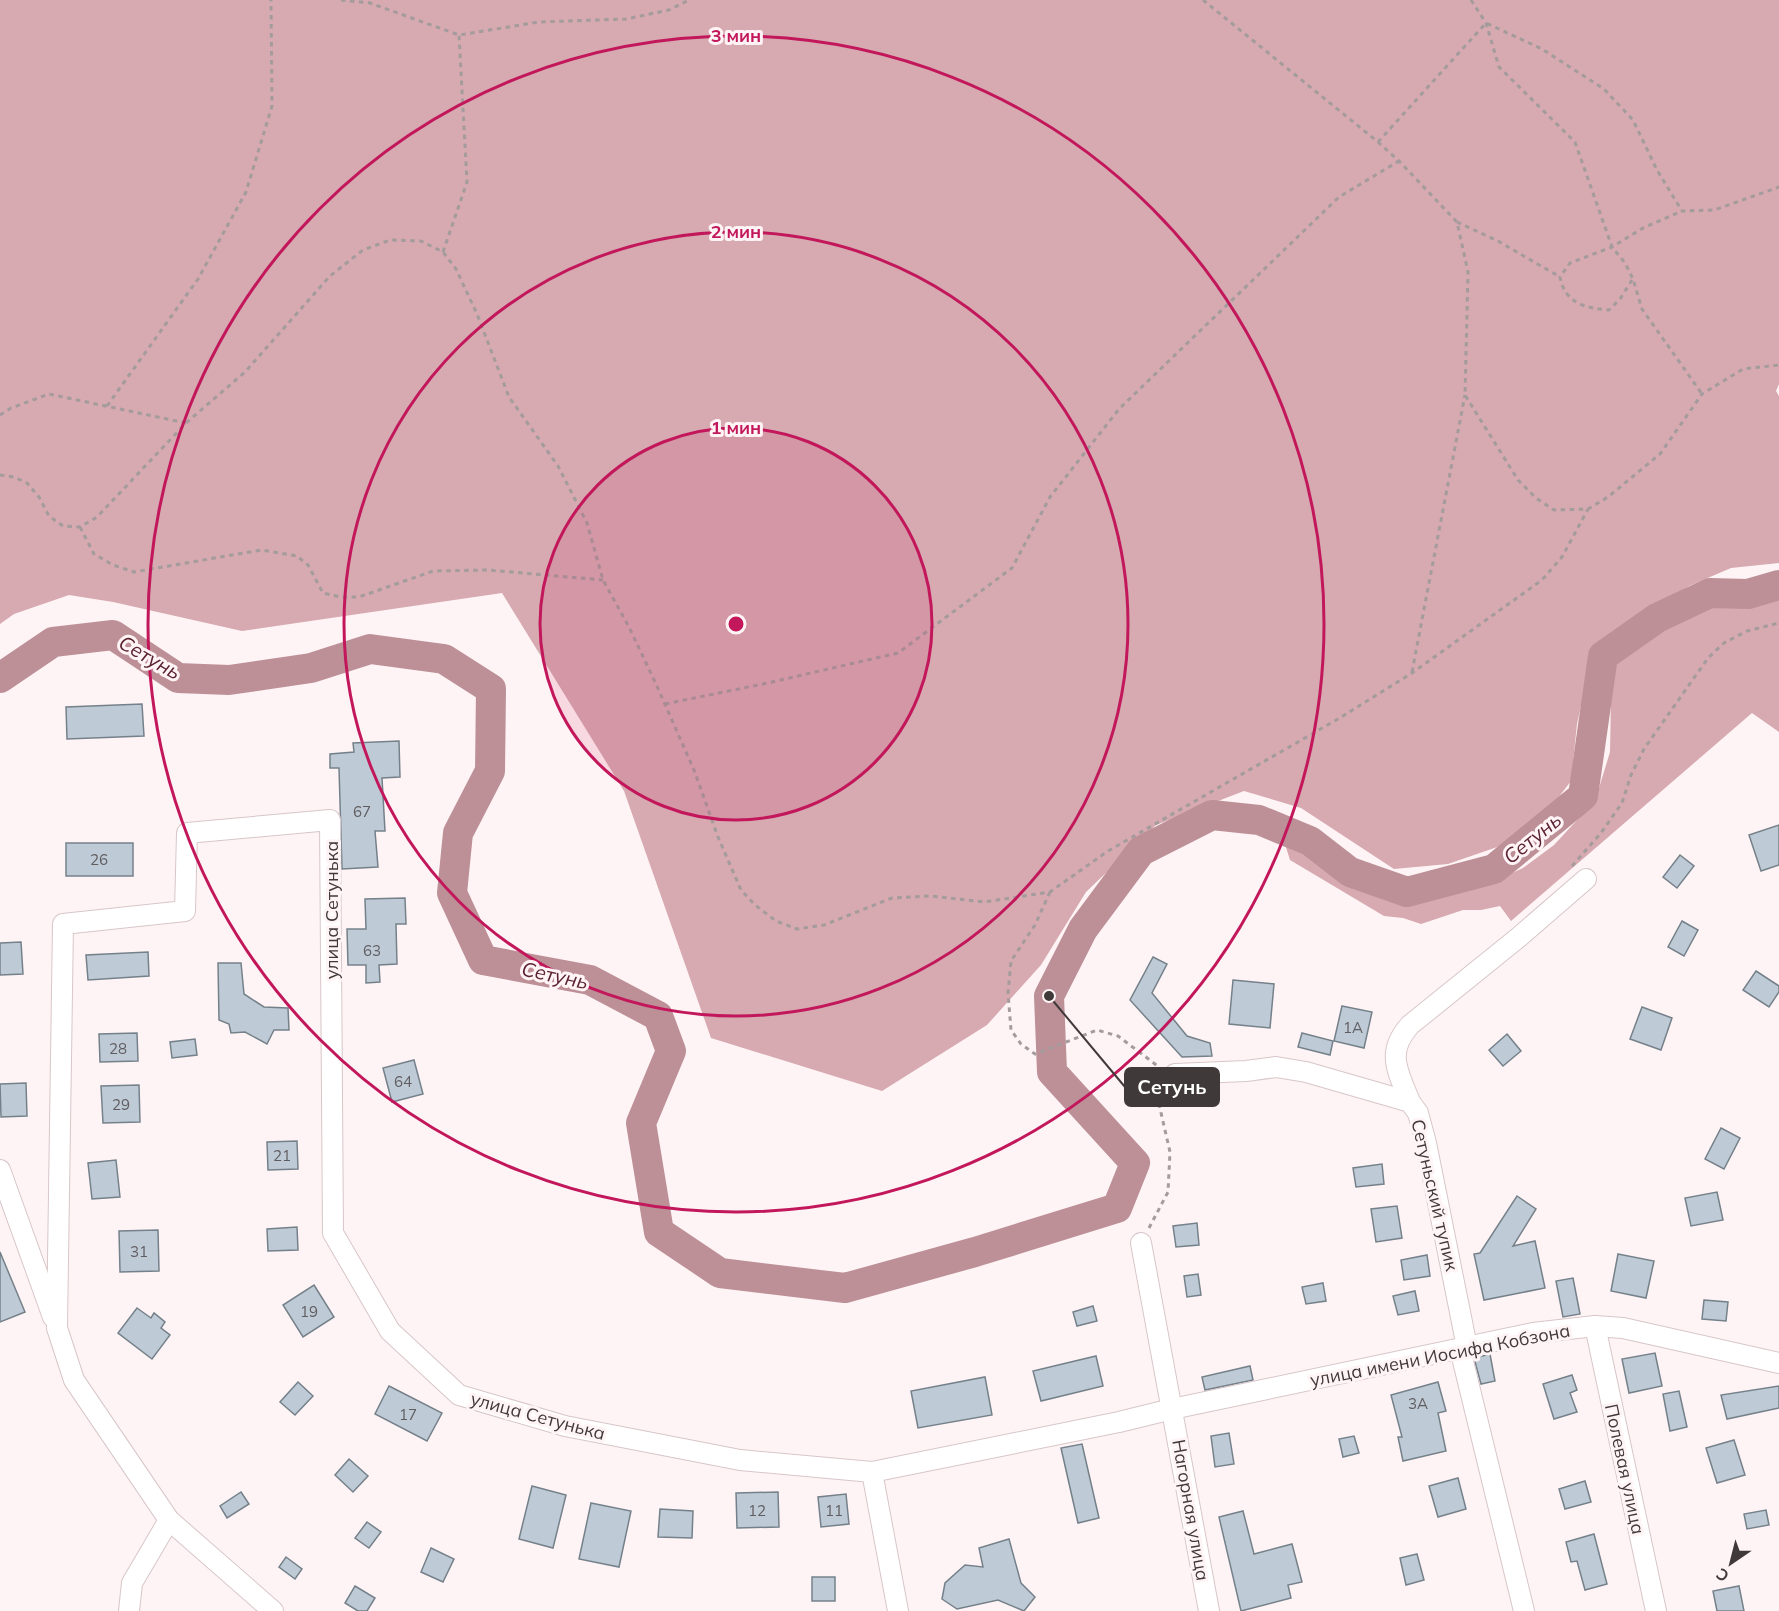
<svg xmlns="http://www.w3.org/2000/svg" width="1779" height="1611" font-family="Mulish,sans-serif">
  <rect width="100%" height="100%" fill="#fff4f5"/>
  <g fill="#d7a9b0">
    <path d="M0,0H1779V384L1776,391L1779,396V563L1731,568L1689,586L1633,622L1622,626L1587,679L1577,724L1571,781L1542,819L1503,845L1448,864L1394,869L1301,808L1244,791L1156,825L1086,892L1041,965L987,1025L882,1091L711,1038L624,791L502,593L242,631L113,602L69,595L14,614L0,624Z"/>
    <path d="M1779,596V732L1752,713L1511,921L1500,906L1481,910H1463L1421,924L1403,918L1384,916L1290,860L1284,841L1306,849L1372,886L1403,897L1488,884L1523,868L1554,845L1579,818L1599,788L1610,752L1611,699L1615,663L1625,647L1640,635L1689,606Z"/>
  </g>
  <g fill="none" stroke-linecap="round" stroke-linejoin="round">
    <path stroke="#bd9098" stroke-width="30" d="M0,678L53,642L113,635L178,678L229,680L311,668L370,649L444,659L491,689L490,771L458,833L452,893L483,960L590,980L658,1016L671,1051L641,1123L659,1232L720,1273L845,1288L975,1252L1117,1208L1135,1163L1052,1072L1049,996L1083,929L1141,851L1212,815L1259,820L1310,841L1350,872L1407,892L1494,869L1583,796L1603,656L1657,618L1710,593L1748,594L1779,585"/>
  </g>
  <g fill="#becad5" stroke="#75818a" stroke-width="1.5">
    <path d="M142,704L144,736L67,739L66,707Z"/>
    <path d="M399,741L400,777L382,778L385,831H375L378,867L342,869L339,768H330V754L354,752L353,743Z"/>
    <path d="M1779,825V865L1761,871L1749,835Z"/>
    <rect x="66" y="843" width="67" height="33"/>
    <path d="M1680,855L1694,866L1677,888L1663,877Z"/>
    <path d="M405,898L406,924H396L397,964L379,965L380,982L366,983V965H348L347,929H366L365,899Z"/>
    <path d="M1682,921L1698,930L1684,956L1668,947Z"/>
    <path d="M21,942L23,974L0,975V943Z"/>
    <path d="M148,952L149,976L88,980L86,955Z"/>
    <path d="M1153,957L1167,964L1152,993L1187,1036L1210,1043L1212,1056L1182,1057L1130,1000Z"/>
    <path d="M218,963H241L244,994L264,1007L288,1008L289,1030H274L267,1044L245,1032L231,1033L229,1024L219,1020Z"/>
    <path d="M1756,971L1779,986V992L1769,1007L1743,990Z"/>
    <path d="M1233,980L1274,984L1270,1028L1229,1024Z"/>
    <path d="M1342,1006L1372,1012L1364,1048L1334,1041Z"/>
    <path d="M1642,1007L1672,1018L1661,1050L1630,1039Z"/>
    <path d="M137,1033L138,1061L100,1062L99,1034Z"/>
    <path d="M1302,1033L1333,1041L1330,1055L1298,1047Z"/>
    <path d="M1507,1034L1521,1051L1503,1066L1489,1050Z"/>
    <path d="M195,1039L197,1055L172,1058L170,1042Z"/>
    <path d="M414,1060L423,1094L392,1102L383,1068Z"/>
    <path d="M26,1083L27,1116L1,1117L0,1084Z"/>
    <path d="M139,1085L140,1122L103,1123L101,1086Z"/>
    <path d="M1721,1128L1740,1138L1724,1169L1705,1159Z"/>
    <path d="M297,1141L298,1169L268,1170L267,1142Z"/>
    <path d="M116,1160L120,1197L92,1199L88,1163Z"/>
    <path d="M1382,1164L1384,1184L1356,1187L1353,1168Z"/>
    <path d="M1717,1192L1723,1220L1691,1226L1685,1198Z"/>
    <path d="M1517,1196L1536,1209L1513,1246L1535,1241L1545,1288L1484,1300L1474,1254L1480,1253Z"/>
    <path d="M1397,1206L1402,1238L1376,1242L1371,1209Z"/>
    <path d="M1197,1223L1199,1245L1176,1247L1173,1226Z"/>
    <path d="M297,1227L298,1250L268,1251L267,1229Z"/>
    <path d="M158,1230L159,1271L120,1272L119,1231Z"/>
    <path d="M0,1252L25,1312L0,1322Z"/>
    <path d="M1618,1254L1654,1261L1646,1298L1611,1291Z"/>
    <path d="M1427,1255L1430,1276L1404,1280L1401,1260Z"/>
    <path d="M1198,1274L1201,1295L1187,1297L1184,1276Z"/>
    <path d="M1573,1278L1580,1314L1563,1317L1556,1281Z"/>
    <path d="M1323,1283L1326,1301L1306,1304L1302,1287Z"/>
    <path d="M314,1285L334,1317L303,1337L283,1305Z"/>
    <path d="M1415,1291L1419,1311L1398,1315L1393,1296Z"/>
    <path d="M1704,1300L1728,1302L1726,1321L1702,1319Z"/>
    <path d="M1093,1306L1097,1321L1077,1326L1073,1312Z"/>
    <path d="M137,1308L151,1318L154,1313L165,1322L161,1328L170,1335L152,1359L118,1333Z"/>
    <path d="M1655,1353L1662,1386L1629,1393L1622,1359Z"/>
    <path d="M1490,1354L1495,1381L1481,1384L1474,1358Z"/>
    <path d="M1096,1356L1103,1386L1041,1401L1033,1371Z"/>
    <path d="M1250,1366L1253,1380L1205,1390L1202,1377Z"/>
    <path d="M1572,1375L1577,1390L1570,1393L1577,1412L1554,1419L1543,1384Z"/>
    <path d="M985,1377L992,1415L918,1428L911,1391Z"/>
    <path d="M298,1382L313,1396L295,1415L280,1402Z"/>
    <path d="M1438,1382L1446,1411L1438,1413L1446,1451L1403,1461L1398,1437H1402L1391,1395Z"/>
    <path d="M389,1386L442,1413L427,1441L375,1414Z"/>
    <path d="M1779,1386V1408L1727,1419L1721,1395Z"/>
    <path d="M1679,1391L1687,1427L1670,1431L1663,1394Z"/>
    <path d="M1229,1433L1234,1464L1215,1467L1211,1436Z"/>
    <path d="M1354,1436L1359,1453L1343,1457L1339,1439Z"/>
    <path d="M1734,1440L1745,1475L1717,1483L1706,1448Z"/>
    <path d="M1082,1444L1099,1518L1078,1523L1061,1448Z"/>
    <path d="M349,1459L368,1476L353,1492L335,1475Z"/>
    <path d="M1458,1478L1466,1509L1438,1517L1429,1486Z"/>
    <path d="M1585,1481L1591,1502L1565,1509L1559,1489Z"/>
    <path d="M532,1486L566,1495L553,1548L519,1539Z"/>
    <path d="M241,1492L249,1504L227,1518L220,1506Z"/>
    <path d="M778,1492L779,1527L737,1528L736,1493Z"/>
    <path d="M846,1494L849,1524L821,1527L818,1497Z"/>
    <path d="M591,1503L631,1511L619,1567L579,1559Z"/>
    <path d="M660,1509L693,1511L692,1538L658,1537Z"/>
    <path d="M1766,1510L1769,1525L1747,1529L1744,1514Z"/>
    <path d="M1243,1511L1254,1554L1292,1544L1302,1582L1288,1585L1291,1598L1241,1611L1219,1517Z"/>
    <path d="M367,1522L381,1532L369,1548L355,1538Z"/>
    <path d="M1594,1534L1607,1584L1585,1590L1577,1561L1571,1562L1566,1542Z"/>
    <path d="M1009,1539L1021,1583L1035,1597L1024,1611L998,1600L957,1609L942,1599L945,1583L965,1565L983,1567L979,1548Z"/>
    <path d="M431,1548L454,1559L443,1582L421,1572Z"/>
    <path d="M1417,1554L1424,1580L1406,1585L1400,1558Z"/>
    <path d="M286,1557L302,1569L295,1579L279,1567Z"/>
    <rect x="812" y="1577" width="23" height="24"/>
    <path d="M355,1586L375,1598L367,1611H358L345,1603Z"/>
    <path d="M1739,1586L1744,1611H1717L1713,1591Z"/>
  </g>
  <g fill="none" stroke-linecap="round" stroke-linejoin="round">
    <defs>
      <g id="minor">
        <path d="M1175,1074L1246,1071L1276,1067L1306,1072L1410,1102L1418,1113L1426,1143L1467,1347"/>
        <path d="M1410,1102C1398,1071 1385,1053 1410,1025L1519,937L1586,879"/>
        <path d="M0,1170L53,1317"/>
        <path d="M1141,1243L1209,1611"/>
        <path d="M1595,1326L1656,1611"/>
        <path d="M1460,1349L1524,1611"/>
        <path d="M872,1472L898,1611"/>
        <path d="M129,1611L132,1583L169,1520"/>
        <path d="M273,1611L169,1520L74,1380L57,1328L63,924L185,911L187,833L330,820L333,1233L390,1331L459,1395L565,1426L740,1460L872,1472L1119,1422L1172,1409L1533,1333L1595,1326L1623,1328L1779,1363"/>
      </g>
    </defs>
    <use href="#minor" stroke="#d8c6c9" stroke-width="22"/>
    <g stroke="#a49b9c" stroke-width="3" stroke-dasharray="4.5 4.5" stroke-linecap="butt">
      <path d="M341,0L370,3L459,35L539,22L626,19L669,10L689,0"/>
      <path d="M1203,0L1378,142L1399,161L1457,222L1468,272L1465,395L1518,480L1536,498L1554,510L1588,509L1608,497L1660,454L1702,394L1743,369L1779,365"/>
      <path d="M1471,0L1486,23L1499,67L1575,142L1612,247L1625,263L1633,279L1642,309L1702,394"/>
      <path d="M1378,142L1486,23L1542,49L1604,89L1633,120L1657,170L1682,211L1714,210L1779,187"/>
      <path d="M1457,222L1498,241L1560,277"/>
      <path d="M443,252L467,182L459,35"/>
      <path d="M1632,280L1620,299L1609,310C1586,308 1565,304 1560,277L1570,263L1612,247L1643,228L1682,211"/>
      <path d="M107,406L198,279L246,192L272,106L271,0"/>
      <path d="M0,415L11,408L49,394L186,423"/>
      <path d="M0,475L14,477L27,483L39,497L49,516L63,526L80,527L97,517L186,423L245,372L330,276L363,250L390,240L421,241L443,252L456,269L477,314L509,397L558,466L587,523L603,580L629,627L656,684L694,770L718,837L741,890L755,905L776,921L797,929L824,925L892,898L930,896L984,902L1050,892L1108,851L1338,719L1412,673L1542,580L1562,557L1588,509"/>
      <path d="M80,527L94,554L113,565L134,572L261,550L297,556L308,565L323,593L340,597H359L433,571L488,570L603,580"/>
      <path d="M1412,672L1465,395"/>
      <path d="M665,704L763,684L898,653L1012,568L1050,497L1119,409L1339,197L1399,161"/>
      <path d="M1572,866L1601,833L1622,803L1631,775L1644,749L1708,658L1724,643L1747,631L1779,623"/>
      <path d="M1050,892L1035,925L1011,961L1008,993L1011,1030L1021,1044L1035,1054L1097,1030L1118,1036L1159,1067"/>
      <path d="M1149,1228L1168,1192L1170,1152L1156,1091L1160,1080"/>
    </g>
    <use href="#minor" stroke="#fff" stroke-width="20"/>
  </g>
  <circle cx="736" cy="624" r="196" fill="#c2185b" fill-opacity=".12"/>
  <g fill="none" stroke="#c2185b" stroke-width="3">
    <circle cx="736" cy="624" r="196"/>
    <circle cx="736" cy="624" r="392"/>
    <circle cx="736" cy="624" r="588"/>
  </g>
  <g text-anchor="middle" dominant-baseline="central" stroke-width="6" stroke-linejoin="round" paint-order="stroke">
    <g font-size="15" fill="#605d61">
      <text x="362" y="811">67</text>
      <text x="99" y="859">26</text>
      <text x="372" y="950">63</text>
      <text x="1353" y="1027">1А</text>
      <text x="118" y="1048">28</text>
      <text x="403" y="1081">64</text>
      <text x="121" y="1104">29</text>
      <text x="282" y="1155">21</text>
      <text x="139" y="1251">31</text>
      <text x="309" y="1311">19</text>
      <text x="1418" y="1403">3А</text>
      <text x="408" y="1414">17</text>
      <text x="757" y="1510">12</text>
      <text x="834" y="1510">11</text>
    </g>
    <g font-size="18" fill="#40393a" stroke="#fff4f5">
      <text transform="translate(331 910) rotate(-90)">улица Сетунька</text>
      <text transform="translate(1435 1195) rotate(77)">Сетуньский тупик</text>
      <text transform="translate(1440 1355) rotate(-11)">улица имени Иосифа Кобзона</text>
      <text transform="translate(538 1416) rotate(15)">улица Сетунька</text>
      <text transform="translate(1625 1469) rotate(78)">Полевая улица</text>
      <text transform="translate(1191 1510) rotate(80)">Нагорная улица</text>
    </g>
    <g font-size="20" font-style="italic" fill="#5b2230" stroke="#fff4f5">
      <text transform="translate(150 657) rotate(30)">Сетунь</text>
      <text transform="translate(1532 838) rotate(-39)">Сетунь</text>
      <text transform="translate(555 975) rotate(12)">Сетунь</text>
    </g>
  </g>
  <circle cx="736" cy="624" r="9" fill="#c2185b" stroke="#fff4f5" stroke-width="3"/>
  <g font-size="18" text-anchor="middle" font-weight="bold" fill="#c2185b" stroke="#fff4f5" stroke-width="6" stroke-linejoin="round" paint-order="stroke">
    <text x="736" y="42">3 мин</text>
    <text x="736" y="238">2 мин</text>
    <text x="736" y="434">1 мин</text>
  </g>
  <path fill="none" stroke="#40393a" stroke-width="2" d="M1049 996L1125 1087"/>
  <circle fill="#40393a" stroke="#fff4f5" stroke-width="2" cx="1049" cy="996" r="6"/>
  <rect fill="#40393a" stroke="#40393a" stroke-width="2" x="1125" y="1068" width="94" height="38" rx="6"/>
  <g font-size="20" text-anchor="middle" font-weight="bold" fill="#fff">
    <text x="1172" y="1094">Сетунь</text>
  </g>
  <g transform="translate(1731 1563) rotate(215)" stroke="#fff4f5" stroke-width="4.5" paint-order="stroke">
  <path d="M0-4.5L10 22L0 15L-10 22Z" fill="#40393a"/>
  <text y="-9" font-size="16" font-weight="bold" text-anchor="middle" fill="#40393a">С</text>
  </g>
</svg>
